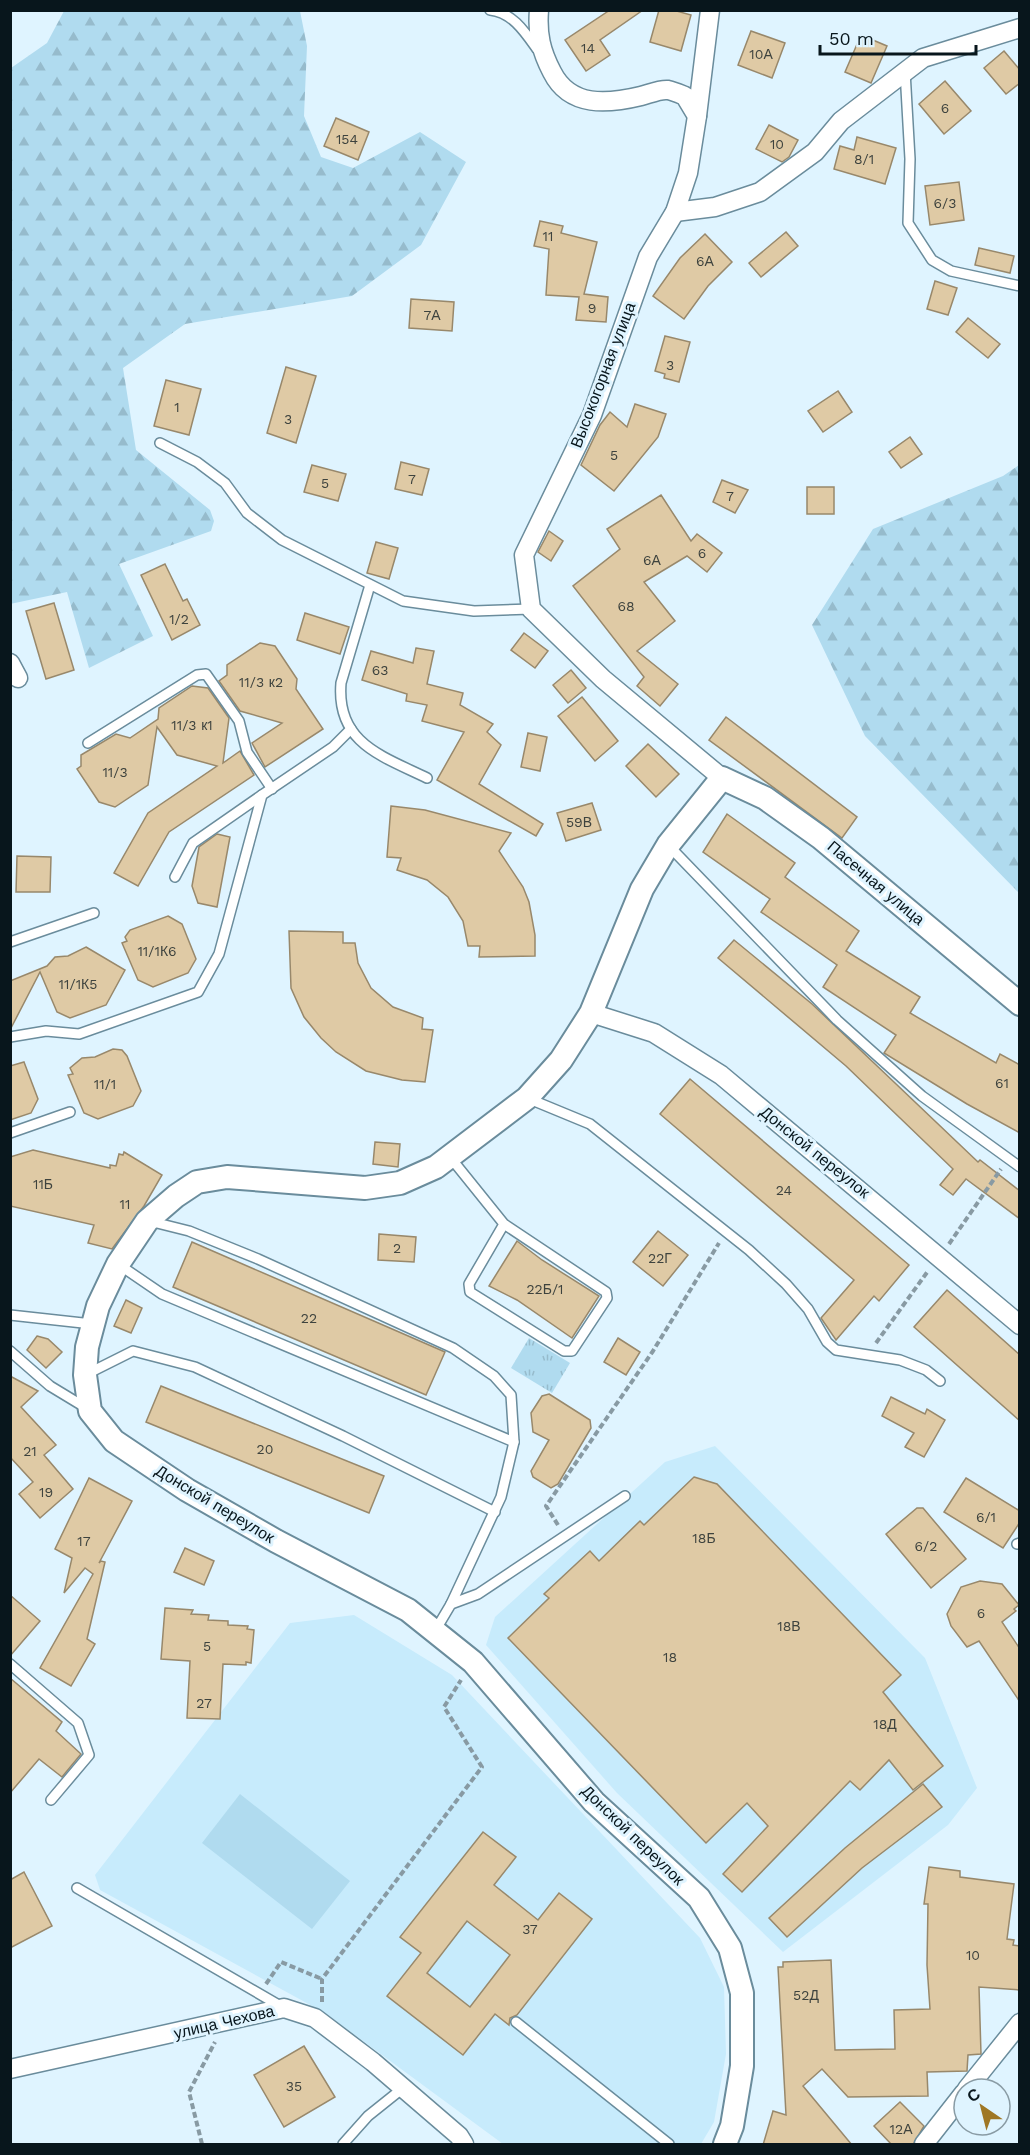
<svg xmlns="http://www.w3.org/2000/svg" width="1030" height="2155" font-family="'Work Sans',sans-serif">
  <defs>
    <pattern id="forest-firs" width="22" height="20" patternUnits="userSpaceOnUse" patternTransform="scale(1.5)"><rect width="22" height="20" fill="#b0dbef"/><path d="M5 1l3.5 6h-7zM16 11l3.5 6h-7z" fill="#96bbcc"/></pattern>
    <pattern id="park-tufts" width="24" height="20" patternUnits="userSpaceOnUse" patternTransform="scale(1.5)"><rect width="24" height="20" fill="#b0dbef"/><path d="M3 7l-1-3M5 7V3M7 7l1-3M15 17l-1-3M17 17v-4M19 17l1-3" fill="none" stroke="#96bbcc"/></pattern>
  </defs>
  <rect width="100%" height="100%" fill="#dff4ff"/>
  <g fill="#c7ebfc">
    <path d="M715,1446L925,1658L977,1788L948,1825L783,1952L617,1793L486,1645L495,1617L665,1462Z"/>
    <path d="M354,1615L452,1675L700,1938L724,1987L726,2054L714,2122L701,2144H503L325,2013L100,1890L95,1875L290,1623Z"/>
  </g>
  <path fill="#b0dbef" d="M240,1794L350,1881L312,1929L202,1843Z"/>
  <g fill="url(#forest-firs)">
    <path d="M64,11H300L307,46L304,116L321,157L353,168L420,132L466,162L421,245L352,296L185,324L123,368L136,450L210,510L214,521L211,531L119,564L153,636L89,668L67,592L10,604L11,68L47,43Z"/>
    <path d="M1019,465V893L865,736L812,625L873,529L1003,476Z"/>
  </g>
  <path fill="url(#park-tufts)" d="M529,1338L570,1363L552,1393L511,1368Z"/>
  <g fill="#dfcaa5" stroke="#98886b" stroke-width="1.5" fill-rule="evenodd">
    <path d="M610,10H643L600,40L610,55L586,71L565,40Z"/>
    <path d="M659,10H673L691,15L681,51L650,42Z"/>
    <path d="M751,31L785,43L772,78L738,65Z"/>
    <path d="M861,35L887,46L871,83L845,72Z"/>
    <path d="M1004,51L1020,70V83L1006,94L984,68Z"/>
    <path d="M945,81L971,111L944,134L919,104Z"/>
    <path d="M336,118L369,132L358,160L324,146Z"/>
    <path d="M769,125L798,140L789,157L782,162L756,149Z"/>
    <path d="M857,137L896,148L885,184L834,169L840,146L854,150Z"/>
    <path d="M959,182L964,220L930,225L925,186Z"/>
    <path d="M540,221L563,226L561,233L597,242L584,294L608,297L606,322L576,320L579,297L546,295L549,249L534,246Z"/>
    <path d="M786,232L798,246L761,277L749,263Z"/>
    <path d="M705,234L732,262L708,286L684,319L653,296L680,258Z"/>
    <path d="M979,248L1014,256L1010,273L975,265Z"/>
    <path d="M935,281L957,288L948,315L927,309Z"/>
    <path d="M411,299L454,302L452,331L409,328Z"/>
    <path d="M968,318L1000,344L988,358L956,332Z"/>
    <path d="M665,336L690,342L679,382L664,378L665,374L655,371Z"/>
    <path d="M286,367L316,376L296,443L267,433Z"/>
    <path d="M166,380L201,389L189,435L154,426Z"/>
    <path d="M838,391L852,412L823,432L808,411Z"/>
    <path d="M635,404L666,414L658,437L614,491L581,465L600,425L610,412L627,427Z"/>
    <path d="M910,437L922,454L901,468L889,452Z"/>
    <path d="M401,462L429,469L422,495L395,489Z"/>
    <path d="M312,465L346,474L338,501L304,492Z"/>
    <path d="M722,480L748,490L735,513L713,502Z"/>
    <rect x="807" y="487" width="27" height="27"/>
    <path d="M661,495L691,541L697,534L722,553L707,572L687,556L644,582L675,621L637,651L678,684L660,706L637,686L644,677L573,586L620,549L607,529Z"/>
    <path d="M549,531L563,541L551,561L538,552Z"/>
    <path d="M376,542L398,548L389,579L367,573Z"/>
    <path d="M165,564L183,601L187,599L200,625L172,640L141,575Z"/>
    <path d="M54,603L74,670L46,679L26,611Z"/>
    <path d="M305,613L349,627L340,654L297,640Z"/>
    <path d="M524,633L548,651L535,668L511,650Z"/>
    <path d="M260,643L275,646L297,679L296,689L323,729L265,767L252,743L282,723L240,711L219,681L227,675V665Z"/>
    <path d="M416,648L434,651L427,684L463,693L460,705L493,724L487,732L501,745L479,784L543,824L536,836L437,780L464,732L422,721L427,705L406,701L407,694L362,680L371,651L413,663Z"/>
    <path d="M571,670L586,688L568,703L553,685Z"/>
    <path d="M192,686L208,688L229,718L223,763L240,751L254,775L169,832L138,886L114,873L148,813L217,766L177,755L157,727L148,785L115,807L99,802L77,769L81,766V755L116,734L130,738L158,719L159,708Z"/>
    <path d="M582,697L618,741L595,761L558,716Z"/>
    <path d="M726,717L857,817L842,838L709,740Z"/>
    <path d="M528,733L547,737L540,771L521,767Z"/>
    <path d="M648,744L679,774L656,797L626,766Z"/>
    <path d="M592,803L601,830L566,841L557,813Z"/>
    <path d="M391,806L425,810L511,833L499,851L523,887L529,902L535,935V956L479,957L480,946H468L463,921L448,897L427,880L397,870L401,858L387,857Z"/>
    <path d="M727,814L795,863L785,877L859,931L846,951L920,997L910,1013L996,1063L1000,1054L1020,1065V1133L967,1104L884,1053L896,1035L823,987L837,965L761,912L770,899L703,852Z"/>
    <path d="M217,834L230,837L217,907L198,903L192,886L199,847Z"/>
    <path d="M17,856L51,857L50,892H16Z"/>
    <path d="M168,916L182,924L196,959L188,973L153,987L138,980L122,943L127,941L125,937L130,930Z"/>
    <path d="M289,931L343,932V943H355L358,963L371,988L393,1007L423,1018L422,1029L433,1030L425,1082L402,1080L366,1071L336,1052L321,1038L304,1017L291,988Z"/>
    <path d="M734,940L812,1004L978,1162L980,1160L1020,1191V1219L966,1179L953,1195L940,1185L953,1169L846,1066L718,958Z"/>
    <path d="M86,947L125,970L106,1005L70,1018L57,1012L40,972L10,1030V981L47,966L55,957L68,956Z"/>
    <path d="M113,1049L122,1050L127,1056L141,1091L133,1106L98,1119L84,1113L68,1075L73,1074L70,1068L82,1058L95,1057Z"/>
    <path d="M24,1062L38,1099L31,1113L10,1120V1066Z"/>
    <path d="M690,1079L909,1265L879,1301L874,1296L836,1340L821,1318L854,1280L660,1114Z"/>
    <path d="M375,1142L400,1144L398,1167L373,1164Z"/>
    <path d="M33,1150L110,1168V1165L116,1166L119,1154L123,1155L124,1152L162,1175L144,1206L112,1249L88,1243L94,1225L10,1206V1157Z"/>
    <path d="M658,1231L688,1255L663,1286L633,1262Z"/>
    <path d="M379,1234L416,1237L414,1262L378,1260Z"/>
    <path d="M517,1241L542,1260L599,1296L572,1338L517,1300L489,1286Z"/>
    <path d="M192,1242L445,1352L426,1395L173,1287Z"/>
    <path d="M947,1290L1020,1355V1421L914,1327Z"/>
    <path d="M126,1300L142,1308L131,1333L114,1326Z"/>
    <path d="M37,1336L48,1339L62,1352L46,1368L27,1350Z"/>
    <path d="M618,1338L640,1352L626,1375L604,1362Z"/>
    <path d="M10,1376L38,1391L21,1407L56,1445L44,1455L73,1489L40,1518L19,1494L33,1482L10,1457Z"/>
    <path d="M161,1386L384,1476L369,1513L146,1422Z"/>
    <path d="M549,1394L590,1420L591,1428L558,1484L551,1488L533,1477L531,1471L549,1440L533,1432L531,1413L542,1396Z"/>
    <path d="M891,1397L925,1414L927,1409L945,1420L924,1457L905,1447L914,1433L882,1416Z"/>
    <path d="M694,1477L717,1484L901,1675L883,1692L943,1766L913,1790L889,1760L860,1790L850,1781L742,1892L723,1874L768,1826L747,1803L706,1843L508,1638L549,1598L544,1594L590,1551L599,1561L640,1521L644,1525Z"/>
    <path d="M89,1478L132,1501L99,1563L101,1561L105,1562L87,1639L95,1644L71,1686L40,1668L93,1574L85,1568L64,1593L72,1558L55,1549Z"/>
    <path d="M966,1478L1020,1511V1522L1003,1548L944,1512Z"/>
    <path d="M917,1508H923L966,1559L931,1588L886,1534Z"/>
    <path d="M185,1548L214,1561L204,1585L174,1572Z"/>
    <path d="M980,1581L1002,1584L1019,1605L1014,1609L1016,1611L1002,1622L1020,1649V1702L979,1641L967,1647L951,1626L947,1614L961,1587Z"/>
    <path d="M10,1595L40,1621L10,1656Z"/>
    <path d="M165,1608L193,1610L191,1614L209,1615L208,1620L228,1621V1625L248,1626L247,1629L254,1630L251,1663L246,1662V1665L223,1664L220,1719L187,1718L190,1661L161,1659Z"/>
    <path d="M10,1678L62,1722L56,1731L81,1754L62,1777L39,1759L10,1793Z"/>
    <path d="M923,1784L942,1807L862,1868L787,1937L769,1918L845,1848Z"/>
    <path d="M483,1832L516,1857L494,1885L538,1920L559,1893L592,1919L517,2015L510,2018L509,2025L495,2014L463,2055L387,1996L421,1953L400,1937ZM467,1921L510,1955L470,2007L427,1973Z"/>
    <path d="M929,1867L960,1871V1877L1014,1884L1007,1939L1014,1940L1013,1945L1020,1946V1990L979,1987L981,2054L968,2055L967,2071L927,2072L928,2096L848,2097L822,2069L803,2086L852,2145H763L773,2111L786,2115L778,1967H783V1962L831,1960L835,2050L895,2049L894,2010L930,2009L927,1965L928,1904H924Z"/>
    <path d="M24,1872L52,1926L10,1948V1880Z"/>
    <path d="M304,2046L335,2097L284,2127L254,2075Z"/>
    <path d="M900,2102L924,2126L913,2145H892L874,2126Z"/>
  </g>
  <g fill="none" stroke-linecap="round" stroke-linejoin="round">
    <defs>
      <g id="service">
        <path d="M490,10C512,12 525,32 537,49"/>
        <path d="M905,71L910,159L908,223L932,260L951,271L1020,286"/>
        <path d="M160,443L197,462L225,483L247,513L282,540L403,601L474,611L531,609"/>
        <path d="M370,585L341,683C336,743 382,756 427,778"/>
        <path d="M88,743L197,675L206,674L239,721L247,752L272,789"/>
        <path d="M668,845L837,1020L922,1096L1020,1167"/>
        <path d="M175,877L193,843L262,795"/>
        <path d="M10,942L94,913"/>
        <path d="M10,1037L46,1031L79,1034L198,992L219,954L262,795L333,747L351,729"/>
        <path d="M527,1098L590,1124L749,1250L786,1284L808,1309L827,1342L836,1350L900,1360L926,1370L940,1381"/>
        <path d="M10,1133L70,1112"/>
        <path d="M450,1157L504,1224L606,1292L607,1298L572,1351H564L470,1292L469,1284L504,1224"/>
        <path d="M149,1221L189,1231L258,1259L453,1348L494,1376L511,1395L514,1442L501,1497L451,1604"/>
        <path d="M118,1264L162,1294L514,1442"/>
        <path d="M10,1315L92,1324"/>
        <path d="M10,1351L50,1386L88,1409"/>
        <path d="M87,1374L133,1351L195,1367L343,1436L495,1512"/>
        <path d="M1017,1544L1020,1543"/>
        <path d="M435,1631L451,1604L478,1594L625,1496"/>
        <path d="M10,1664L78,1723L89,1755L51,1800"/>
        <path d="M77,1888L282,2007"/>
        <path d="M516,2022L669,2144"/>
        <path d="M343,2144L368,2116L403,2088"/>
      </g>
      <g id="minor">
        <path d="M539,10C537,34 541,51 552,72C570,108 608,104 641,96C649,94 660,89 668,90C673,91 680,94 685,96L697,116L688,173L675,212L648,257L592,415L524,555L531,609L603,679L722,778"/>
        <path d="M697,116L710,10"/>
        <path d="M675,212L715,207L760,192L815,152L841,121L923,58L1020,28"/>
        <path d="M10,663L18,678"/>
        <path d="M591,1013L654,1033L721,1075L1020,1325"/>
        <path d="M10,2069L284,2008L315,2018L373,2062L459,2136L464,2144"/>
        <path d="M967,2089L1020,2023"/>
        <path d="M924,2144L964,2093"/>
      </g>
      <path id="tertiary" d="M725,2144L732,2126L742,2066V1993L730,1948L699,1898L594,1802L473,1662L408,1610L276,1541L187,1490L114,1441L90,1411L85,1375L87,1347L98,1306L118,1264L147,1221L176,1196L197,1182L227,1177L365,1188L400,1183L436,1167L527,1098L561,1060L591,1013L642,889L668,845L722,778L765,798L821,838L1020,1004"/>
    </defs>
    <use href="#service" stroke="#6a8c9c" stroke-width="12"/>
    <use href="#minor" stroke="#6a8c9c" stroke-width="21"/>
    <use href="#tertiary" stroke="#6a8c9c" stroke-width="26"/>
    <g stroke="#889aa3" stroke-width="4" stroke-dasharray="6 3" stroke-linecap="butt">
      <path d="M949,1244L1001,1169"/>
      <path d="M876,1343L928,1271"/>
      <path d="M558,1525L546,1506L653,1351L719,1243"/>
      <path d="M266,1984L281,1962L322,1979"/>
      <path d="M322,2002V1979L482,1767L444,1707L461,1680"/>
      <path d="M202,2144L189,2092L215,2042"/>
    </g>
    <use href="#service" stroke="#fff" stroke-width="9"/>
    <use href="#minor" stroke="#fff" stroke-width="18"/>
    <use href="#tertiary" stroke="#fff" stroke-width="22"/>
  </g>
  <g text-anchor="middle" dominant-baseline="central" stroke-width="6" stroke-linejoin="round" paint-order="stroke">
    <g font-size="14" fill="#3e433e">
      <text x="588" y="48">14</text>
      <text x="761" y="54">10А</text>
      <text x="945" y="108">6</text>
      <text x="347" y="139">154</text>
      <text x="777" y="144">10</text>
      <text x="864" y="159">8/1</text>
      <text x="945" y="203">6/3</text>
      <text x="548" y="236">11</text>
      <text x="705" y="261">6А</text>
      <text x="592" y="308">9</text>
      <text x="432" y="315">7А</text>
      <text x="670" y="365">3</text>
      <text x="177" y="407">1</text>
      <text x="288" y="419">3</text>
      <text x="614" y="455">5</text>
      <text x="412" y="479">7</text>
      <text x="325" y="483">5</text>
      <text x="730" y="496">7</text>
      <text x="702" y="553">6</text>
      <text x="652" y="560">6А</text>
      <text x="626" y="606">68</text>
      <text x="179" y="619">1/2</text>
      <text x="380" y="670">63</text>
      <text x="261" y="682">11/3 к2</text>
      <text x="192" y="725">11/3 к1</text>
      <text x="115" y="772">11/3</text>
      <text x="579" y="822">59В</text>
      <text x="157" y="951">11/1К6</text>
      <text x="78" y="984">11/1К5</text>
      <text x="1002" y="1083">61</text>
      <text x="105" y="1084">11/1</text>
      <text x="43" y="1184">11Б</text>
      <text x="784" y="1190">24</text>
      <text x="125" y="1204">11</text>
      <text x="397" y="1248">2</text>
      <text x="660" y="1258">22Г</text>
      <text x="545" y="1289">22Б/1</text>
      <text x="309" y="1318">22</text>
      <text x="265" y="1449">20</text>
      <text x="30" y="1451">21</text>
      <text x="46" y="1492">19</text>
      <text x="986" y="1517">6/1</text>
      <text x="704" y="1538">18Б</text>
      <text x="84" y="1541">17</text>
      <text x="926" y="1546">6/2</text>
      <text x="981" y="1613">6</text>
      <text x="789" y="1626">18В</text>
      <text x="207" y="1646">5</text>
      <text x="670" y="1657">18</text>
      <text x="204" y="1703">27</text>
      <text x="885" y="1724">18Д</text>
      <text x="530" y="1929">37</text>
      <text x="973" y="1955">10</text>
      <text x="806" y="1995">52Д</text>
      <text x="294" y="2086">35</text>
      <text x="901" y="2129">12А</text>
    </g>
    <g font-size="16" fill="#08161c" stroke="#dff4ff">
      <text transform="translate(603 375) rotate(-69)">Высокогорная улица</text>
      <text transform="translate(876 883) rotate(40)">Пасечная улица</text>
      <text transform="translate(815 1152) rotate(39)">Донской переулок</text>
      <text transform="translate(215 1504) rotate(31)">Донской переулок</text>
      <text transform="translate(633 1835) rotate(44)">Донской переулок</text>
      <text transform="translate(224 2022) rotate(-13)">улица Чехова</text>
    </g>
  </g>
  <rect width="1030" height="2155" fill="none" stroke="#08161c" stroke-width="24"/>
  <g transform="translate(982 2107) rotate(325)"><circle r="28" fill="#dff4ff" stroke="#899ba4" stroke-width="1.5"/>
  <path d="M0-4.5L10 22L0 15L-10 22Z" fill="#9f7725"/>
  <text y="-9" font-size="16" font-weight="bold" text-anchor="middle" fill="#08161c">С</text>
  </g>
  <path d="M820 45v9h156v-9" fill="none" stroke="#08161c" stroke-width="3"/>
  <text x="829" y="45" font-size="18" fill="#08161c" stroke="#dff4ff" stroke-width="4.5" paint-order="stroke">50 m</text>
</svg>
